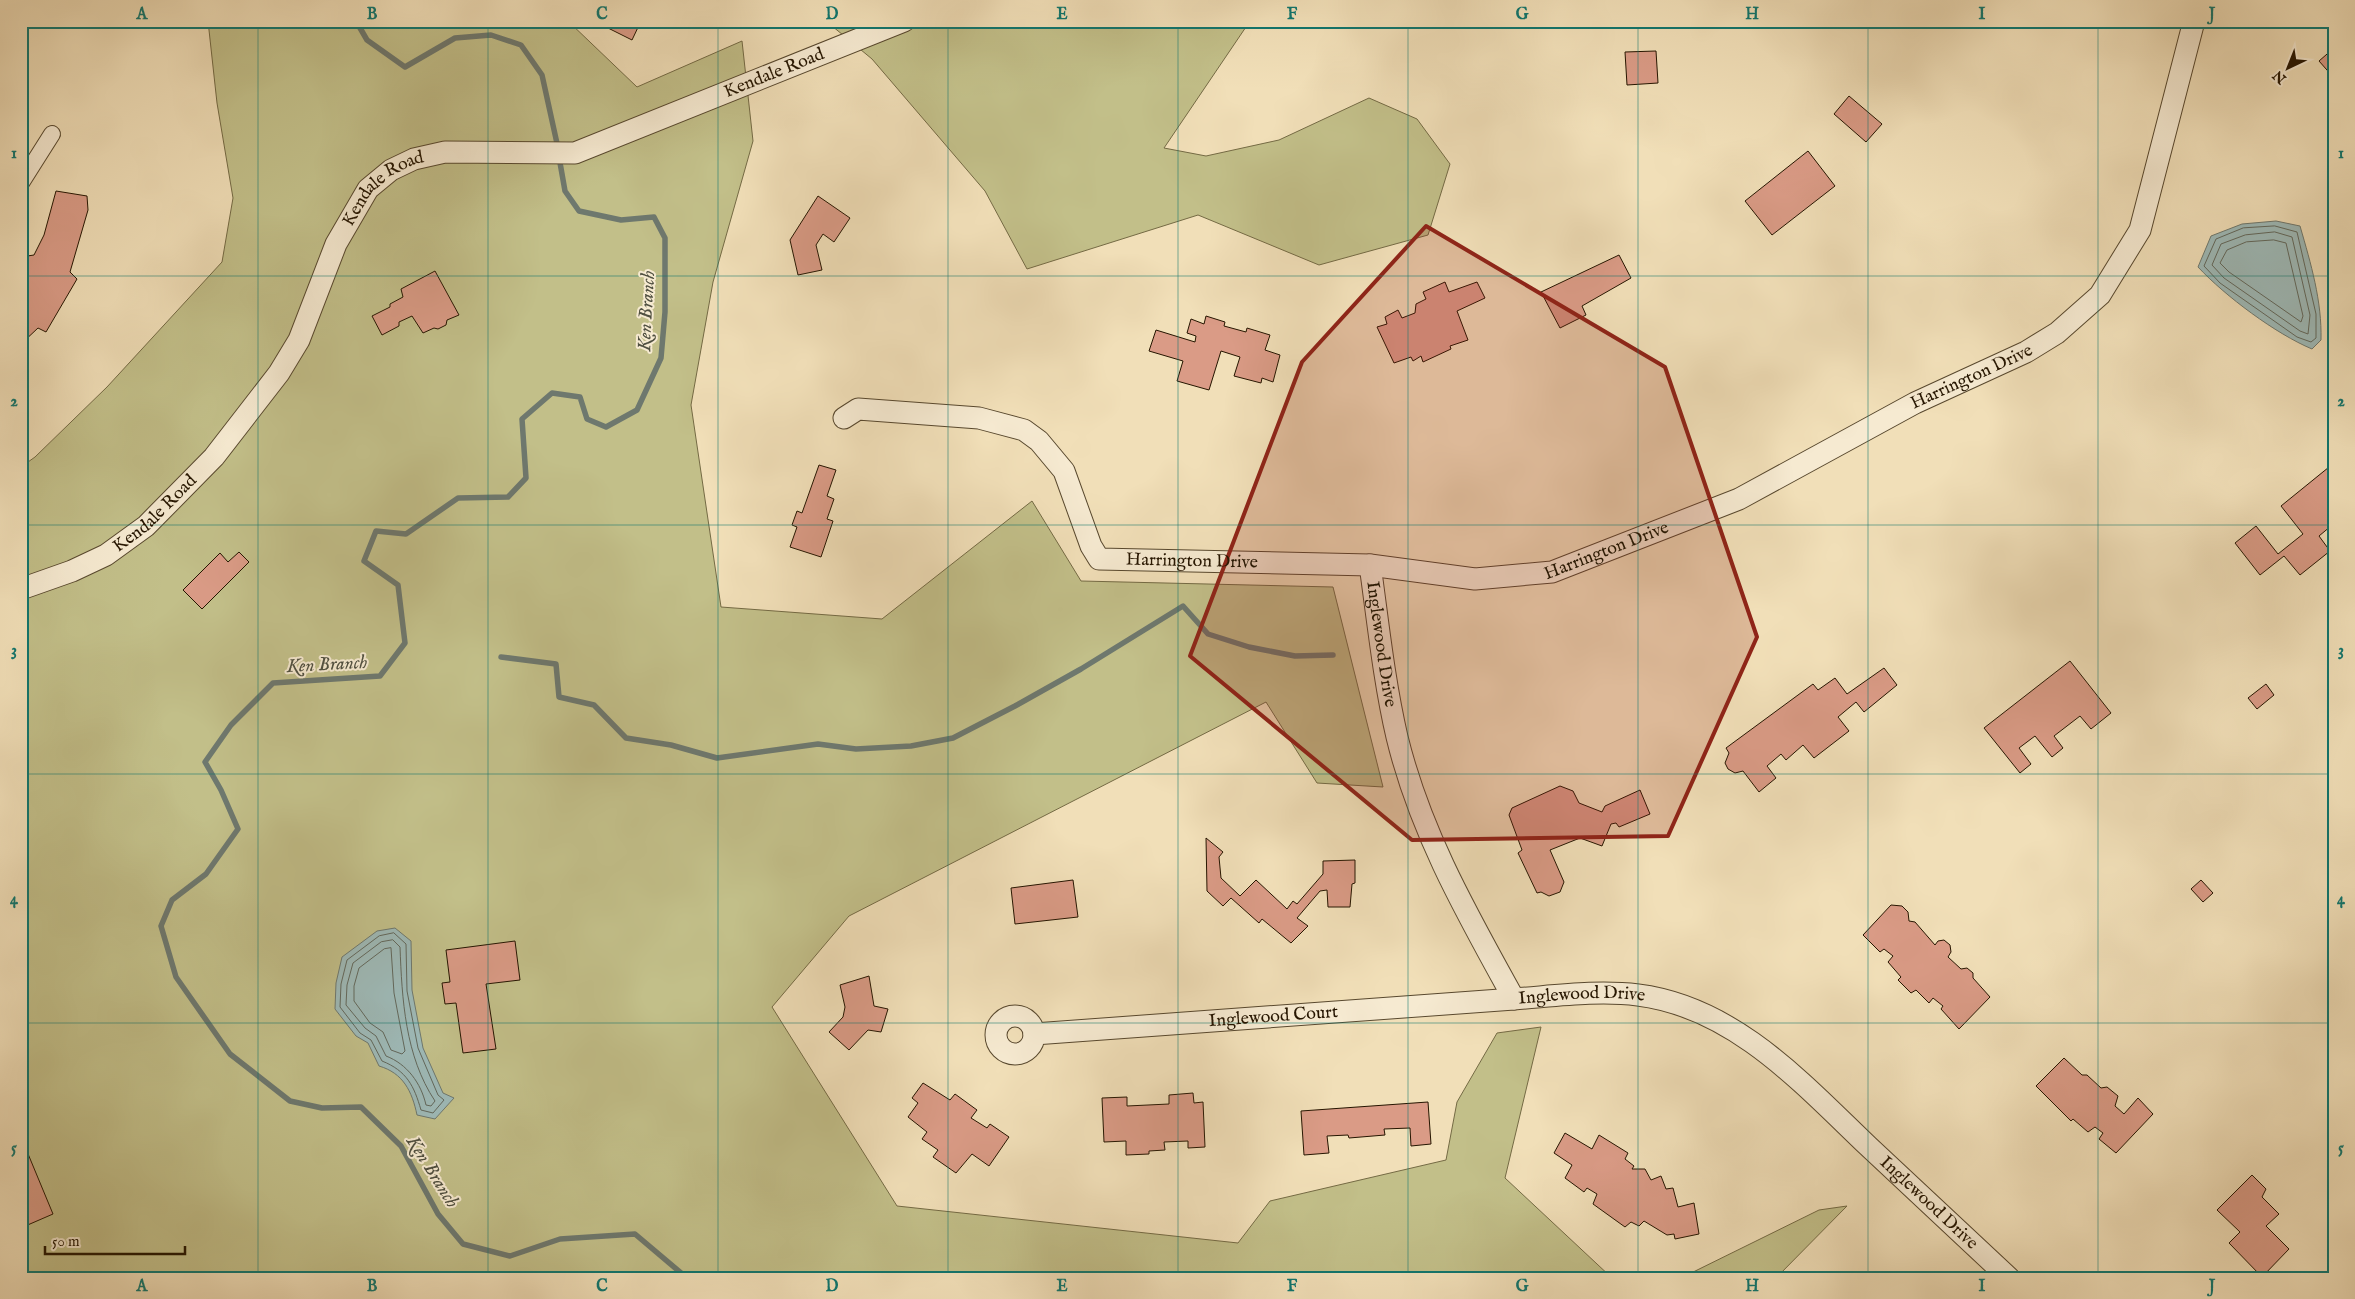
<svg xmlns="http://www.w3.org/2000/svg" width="2355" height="1299" font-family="'IM FELL English',serif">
  <rect width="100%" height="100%" fill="#f1dfb8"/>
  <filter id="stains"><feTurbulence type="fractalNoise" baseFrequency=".004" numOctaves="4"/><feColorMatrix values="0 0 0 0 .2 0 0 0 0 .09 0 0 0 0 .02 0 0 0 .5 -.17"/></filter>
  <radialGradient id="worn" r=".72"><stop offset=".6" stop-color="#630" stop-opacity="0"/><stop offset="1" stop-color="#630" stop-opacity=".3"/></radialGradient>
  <g fill="#c2bf89" stroke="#746a44">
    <path d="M208,21H568L637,87L742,41L753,141L713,282L691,405L721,607L882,619L1032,501L1081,581L1333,587L1383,787L1317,783L1266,702L849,916L772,1007L897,1206L1238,1243L1270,1201L1446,1160L1457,1102L1497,1033L1541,1027L1505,1178L1612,1278H21V467L35,457L107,387L222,262L233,198L217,103Z"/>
    <path d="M826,21H1250L1164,148L1206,156L1279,140L1369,98L1417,119L1450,164L1428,235L1319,265L1198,215L1027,269L985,191L872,59Z"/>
    <path d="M1847,1206L1776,1278H1681L1819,1210Z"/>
  </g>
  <g fill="#9ebab8" stroke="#6e786e">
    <path d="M2276,221L2300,226C2311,264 2322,301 2321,340L2312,349C2276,334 2225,296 2198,267L2211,236L2242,224Z"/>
    <path d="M395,928L411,941L412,990L423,1048L443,1093L454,1098L435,1119L417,1115C412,1091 403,1073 379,1066L368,1043L356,1036L335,1009L336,983L342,957L377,931Z"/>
  </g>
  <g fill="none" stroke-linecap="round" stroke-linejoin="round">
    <g stroke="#62685c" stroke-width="1">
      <path d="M2275,226L2297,232L2316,314V338L2311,342L2297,337L2220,283L2204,266L2216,239L2243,228Z"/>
      <path d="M2275,232L2292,237L2310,315L2308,334L2300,331L2224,278L2212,265L2221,244L2245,235Z"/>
      <path d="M2274,240L2286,243L2303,316L2301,322L2229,272L2220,263L2227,250L2246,242Z"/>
      <path d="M394,933L406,944L407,991L418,1048L438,1095L444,1100L433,1113L421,1110C414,1086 407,1071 382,1061L371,1040L360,1033L340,1007L341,984L347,960L379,936Z"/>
      <path d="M393,940L400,947C402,999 405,1056 435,1101L431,1106L426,1105C421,1083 407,1064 386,1056L376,1036L365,1028L346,1005L347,985L353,963L381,942Z"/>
      <path d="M391,948L394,993L405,1051L402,1054L391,1050L383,1032L370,1023L354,1001V986L359,968L384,949Z"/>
    </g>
    <g stroke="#6e786e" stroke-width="5.5">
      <path d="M356,21L367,40L405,67L455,38L491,35L521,45L542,75L558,148"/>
      <path d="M559,157L565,191L579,211L621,220L654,217L665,238V312L661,358L637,410L606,427L587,419L580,397L552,393L522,419L526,478L508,497L458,498L406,534L376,531L364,561L398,585L405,643L380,676L273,683L231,725L205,762L221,790L238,829L206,874L172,900L161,926L176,977L230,1054L290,1101L322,1108L361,1107L401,1146L438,1214L463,1244L510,1256L560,1239L635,1234L687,1278"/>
      <path d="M501,657L556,664L559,697L594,705L626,738L671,745L717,758L818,744L856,749L911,746L953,738L1015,706L1081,669L1183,606L1208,634L1249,647L1295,656L1333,655"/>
    </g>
  </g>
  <g fill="#da9b86" stroke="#251500">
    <path d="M594,21H641L632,40Z"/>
    <path d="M2334,48V78L2319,61Z"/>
    <path d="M1656,51L1658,83L1627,85L1625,52Z"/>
    <path d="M1849,96L1882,124L1866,142L1834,114Z"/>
    <path d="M1808,151L1835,186L1772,235L1745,201Z"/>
    <path d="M56,191L87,196L88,210L70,272L77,279L46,332L38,328L21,344V257L34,255L44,235Z"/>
    <path d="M818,196L850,218L834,242L823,234L816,245L822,270L798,275L790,240Z"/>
    <path d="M1619,255L1631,278L1582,306L1586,315L1560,328L1541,292Z"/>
    <path d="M435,271L459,315L447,320L446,325L438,329L434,328L423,333L412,316L399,322V326L382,335L372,316L390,307V304L403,297L401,289Z"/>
    <path d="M1445,282L1449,292L1477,282L1485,298L1457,311L1468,340L1450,346L1451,349L1423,362L1421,356L1413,361L1411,357L1394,363L1377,327L1387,324L1385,317L1398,310L1402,318L1415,313L1416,304L1426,299L1423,292Z"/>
    <path d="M1206,316L1225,322L1224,326L1246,332L1247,328L1270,335L1265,350L1280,355L1273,382L1262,378L1261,383L1234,376L1240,357L1221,351L1209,390L1177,381L1183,361L1149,351L1156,330L1195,342L1196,336L1187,333L1191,319L1204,324Z"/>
    <path d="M2334,463V529L2331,526L2319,536L2330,551L2300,575L2284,556L2260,575L2235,543L2256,526L2278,554L2303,534L2281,506Z"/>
    <path d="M819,465L836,470L827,496L834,499L827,519L833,521L821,557L790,547L797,527L792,525L797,511L802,513Z"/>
    <path d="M239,552L249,562L202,609L183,590L220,553L228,562Z"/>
    <path d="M2070,661L2111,713L2091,729L2080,716L2054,736L2063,748L2052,757L2035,736L2019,748L2031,764L2020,773L1984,728Z"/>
    <path d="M1884,668L1897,685L1864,712L1856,702L1838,717L1849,731L1814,758L1803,745L1786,760L1781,754L1767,766L1776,778L1759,792L1743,771L1735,773L1728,769L1725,763L1729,753L1726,748L1813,684L1818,690L1835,678L1847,694Z"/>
    <path d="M2266,684L2274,695L2257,709L2248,698Z"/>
    <path d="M1560,786L1573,791L1579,803L1602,812L1605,806L1640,790L1650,814L1619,827L1616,823L1611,824L1602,846L1580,838L1550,850L1564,882L1560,892L1549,896L1541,892L1537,893L1518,853L1522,850L1509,815L1512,808Z"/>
    <path d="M1206,838L1223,852L1219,857L1221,878L1240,896L1256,880L1287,909L1293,901L1297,904L1323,874V861L1355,860V883L1352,884L1350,907H1328L1327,890L1320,891L1297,918L1308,926L1291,943L1262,919L1259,923L1231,898L1223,906L1207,891Z"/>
    <path d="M21,878L26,902L21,903Z"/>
    <path d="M1073,880L1078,917L1015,924L1011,888Z"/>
    <path d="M2201,880L2213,893L2203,902L2191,889Z"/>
    <path d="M1891,905L1902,906L1908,912L1909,921L1915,922L1935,945L1938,941L1944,940L1950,945L1951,952L1948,957L1961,969L1967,968L1973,973V978L1990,997L1959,1029L1941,1009L1943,1006L1933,998L1929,1003L1916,990L1911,993L1898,980L1901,977L1888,962L1893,956L1884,949L1880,952L1863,935Z"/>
    <path d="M515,941L520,980L486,984L496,1049L463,1053L456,1003L445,1004L442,983L450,982L446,950Z"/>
    <path d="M869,976L874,1006L888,1009L881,1032L868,1030L849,1050L829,1032L843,1017L845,1007L840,985Z"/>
    <path d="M2064,1058L2082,1075H2087L2101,1088L2107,1087L2118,1096L2115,1106L2124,1114L2138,1098L2153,1114L2116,1153L2099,1139L2103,1133L2095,1127L2088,1132L2073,1119L2071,1121L2036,1086Z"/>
    <path d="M923,1083L950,1100L955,1094L977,1110L971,1118L987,1128L990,1124L1009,1137L989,1166L972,1154L956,1173L933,1157L938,1150L922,1139L927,1132L908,1117L918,1103L912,1098Z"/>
    <path d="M1193,1093L1194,1103L1203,1102L1205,1147L1188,1148V1141L1164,1142L1165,1150L1149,1151V1154L1126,1155V1141L1104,1142L1102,1098L1127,1097V1106L1169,1104V1095Z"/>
    <path d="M1428,1102L1431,1144L1411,1146L1410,1128L1384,1129L1385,1135L1349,1138L1348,1135L1327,1136L1329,1153L1304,1155L1301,1111Z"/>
    <path d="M1565,1133L1592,1149L1599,1135L1628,1153L1625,1159L1634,1166L1632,1169H1645L1651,1180L1661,1176L1666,1189L1673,1188L1678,1207L1694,1203L1699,1234L1675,1239L1674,1234L1667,1235L1644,1221L1639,1226L1631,1222L1625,1227L1593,1204L1597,1194L1587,1188L1584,1192L1565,1178L1572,1165L1554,1153Z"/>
    <path d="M26,1149L53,1214L23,1227L21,1222V1151Z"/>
    <path d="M2252,1175L2266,1189L2262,1197L2279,1214L2266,1226L2289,1249L2262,1277L2229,1243L2240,1232L2217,1210Z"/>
  </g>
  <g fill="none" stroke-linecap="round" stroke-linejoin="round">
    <defs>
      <path id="pedestrian" d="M21,183L52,134"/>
      <g id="minor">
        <path id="s1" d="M844,418L858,409L979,418L1024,430L1039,441L1064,471L1091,546L1099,559L1370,565L1475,579L1552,572L1739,499L1915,403L2026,352L2057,333L2100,295L2140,230L2194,21"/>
        <path id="s2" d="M1370,565C1378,622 1384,681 1397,737C1420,832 1467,914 1514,999C1555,996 1597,990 1638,995C1734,1007 1802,1083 1868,1146C1915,1190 1962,1234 2009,1278"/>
        <path id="s3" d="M21,589L72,571L106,555L146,526L214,457L279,373L299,340L336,244L368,189L391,170L414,159L445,152L575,153L904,21"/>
        <circle cx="1015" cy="1035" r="19"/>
        <path id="s4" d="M1034,1034L1514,999"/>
      </g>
    </defs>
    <use href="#pedestrian" stroke="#58482e" stroke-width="18"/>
    <use href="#minor" stroke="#58482e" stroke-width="23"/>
    <use href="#pedestrian" stroke="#f6ead1" stroke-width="16"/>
    <use href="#minor" stroke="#f6ead1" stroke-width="21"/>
  </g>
  <path fill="#8f2418" fill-opacity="0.2" stroke="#8f2418" stroke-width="4" stroke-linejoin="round" d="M1426,226L1665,367L1757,637L1668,836L1412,840L1190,656L1302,362Z"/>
  <path fill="none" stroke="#0f766e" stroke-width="1" stroke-opacity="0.55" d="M258,21V1278M488,21V1278M718,21V1278M948,21V1278M1178,21V1278M1408,21V1278M1638,21V1278M1868,21V1278M2098,21V1278M21,276H2334M21,525H2334M21,774H2334M21,1023H2334"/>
  <g text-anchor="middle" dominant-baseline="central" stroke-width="4" stroke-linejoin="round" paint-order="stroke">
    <g font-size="18" fill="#251500" stroke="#f6ead1">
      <text stroke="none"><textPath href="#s3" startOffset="981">Kendale Road</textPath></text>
      <text stroke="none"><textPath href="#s3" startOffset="561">Kendale Road</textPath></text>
      <text stroke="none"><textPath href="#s1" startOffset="1255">Harrington Drive</textPath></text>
      <text stroke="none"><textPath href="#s3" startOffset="156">Kendale Road</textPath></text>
      <text stroke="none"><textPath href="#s1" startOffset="850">Harrington Drive</textPath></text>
      <text stroke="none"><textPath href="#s1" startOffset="430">Harrington Drive</textPath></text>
      <text stroke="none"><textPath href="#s2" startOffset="80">Inglewood Drive</textPath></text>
      <text stroke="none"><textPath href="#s2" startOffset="530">Inglewood Drive</textPath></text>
      <text stroke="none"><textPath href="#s4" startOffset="240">Inglewood Court</textPath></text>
      <text stroke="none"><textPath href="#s2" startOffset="950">Inglewood Drive</textPath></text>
    </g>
    <g font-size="19" font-style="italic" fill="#4f4f40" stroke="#f6ead1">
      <text transform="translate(647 311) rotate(-87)">Ken Branch</text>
      <text transform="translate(327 665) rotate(-3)">Ken Branch</text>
      <text transform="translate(432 1172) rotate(58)">Ken Branch</text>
    </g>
  </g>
  <rect width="2355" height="1299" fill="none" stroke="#f1dfb8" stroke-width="55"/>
  <g transform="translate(2288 68) rotate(223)" stroke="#f6ead1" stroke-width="4" paint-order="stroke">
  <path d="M0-4L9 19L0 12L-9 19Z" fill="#251500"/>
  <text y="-8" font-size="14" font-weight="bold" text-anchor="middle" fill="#251500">N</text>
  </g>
  <path d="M45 1246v8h140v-8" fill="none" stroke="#251500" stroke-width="2.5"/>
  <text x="52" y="1246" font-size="15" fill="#251500" stroke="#f6ead1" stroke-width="4" paint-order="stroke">50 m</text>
  <rect x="28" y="28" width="2300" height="1244" fill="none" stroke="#0f766e" stroke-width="2"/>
  <g font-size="16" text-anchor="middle" font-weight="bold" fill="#0f766e">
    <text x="142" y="19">A</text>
    <text x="372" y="19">B</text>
    <text x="602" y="19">C</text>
    <text x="832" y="19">D</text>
    <text x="1062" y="19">E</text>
    <text x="1292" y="19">F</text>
    <text x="1522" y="19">G</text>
    <text x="1752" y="19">H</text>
    <text x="1982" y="19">I</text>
    <text x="2212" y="19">J</text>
    <text x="14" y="158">1</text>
    <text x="2341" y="158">1</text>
    <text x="14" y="406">2</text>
    <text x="2341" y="406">2</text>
    <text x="14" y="655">3</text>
    <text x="2341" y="655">3</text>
    <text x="14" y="904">4</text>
    <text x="2341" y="904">4</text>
    <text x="14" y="1153">5</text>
    <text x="2341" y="1153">5</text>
    <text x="142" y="1291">A</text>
    <text x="372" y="1291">B</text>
    <text x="602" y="1291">C</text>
    <text x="832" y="1291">D</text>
    <text x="1062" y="1291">E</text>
    <text x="1292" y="1291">F</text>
    <text x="1522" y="1291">G</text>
    <text x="1752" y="1291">H</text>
    <text x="1982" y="1291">I</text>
    <text x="2212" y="1291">J</text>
  </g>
  <rect width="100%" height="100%" filter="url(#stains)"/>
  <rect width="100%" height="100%" fill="url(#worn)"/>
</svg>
